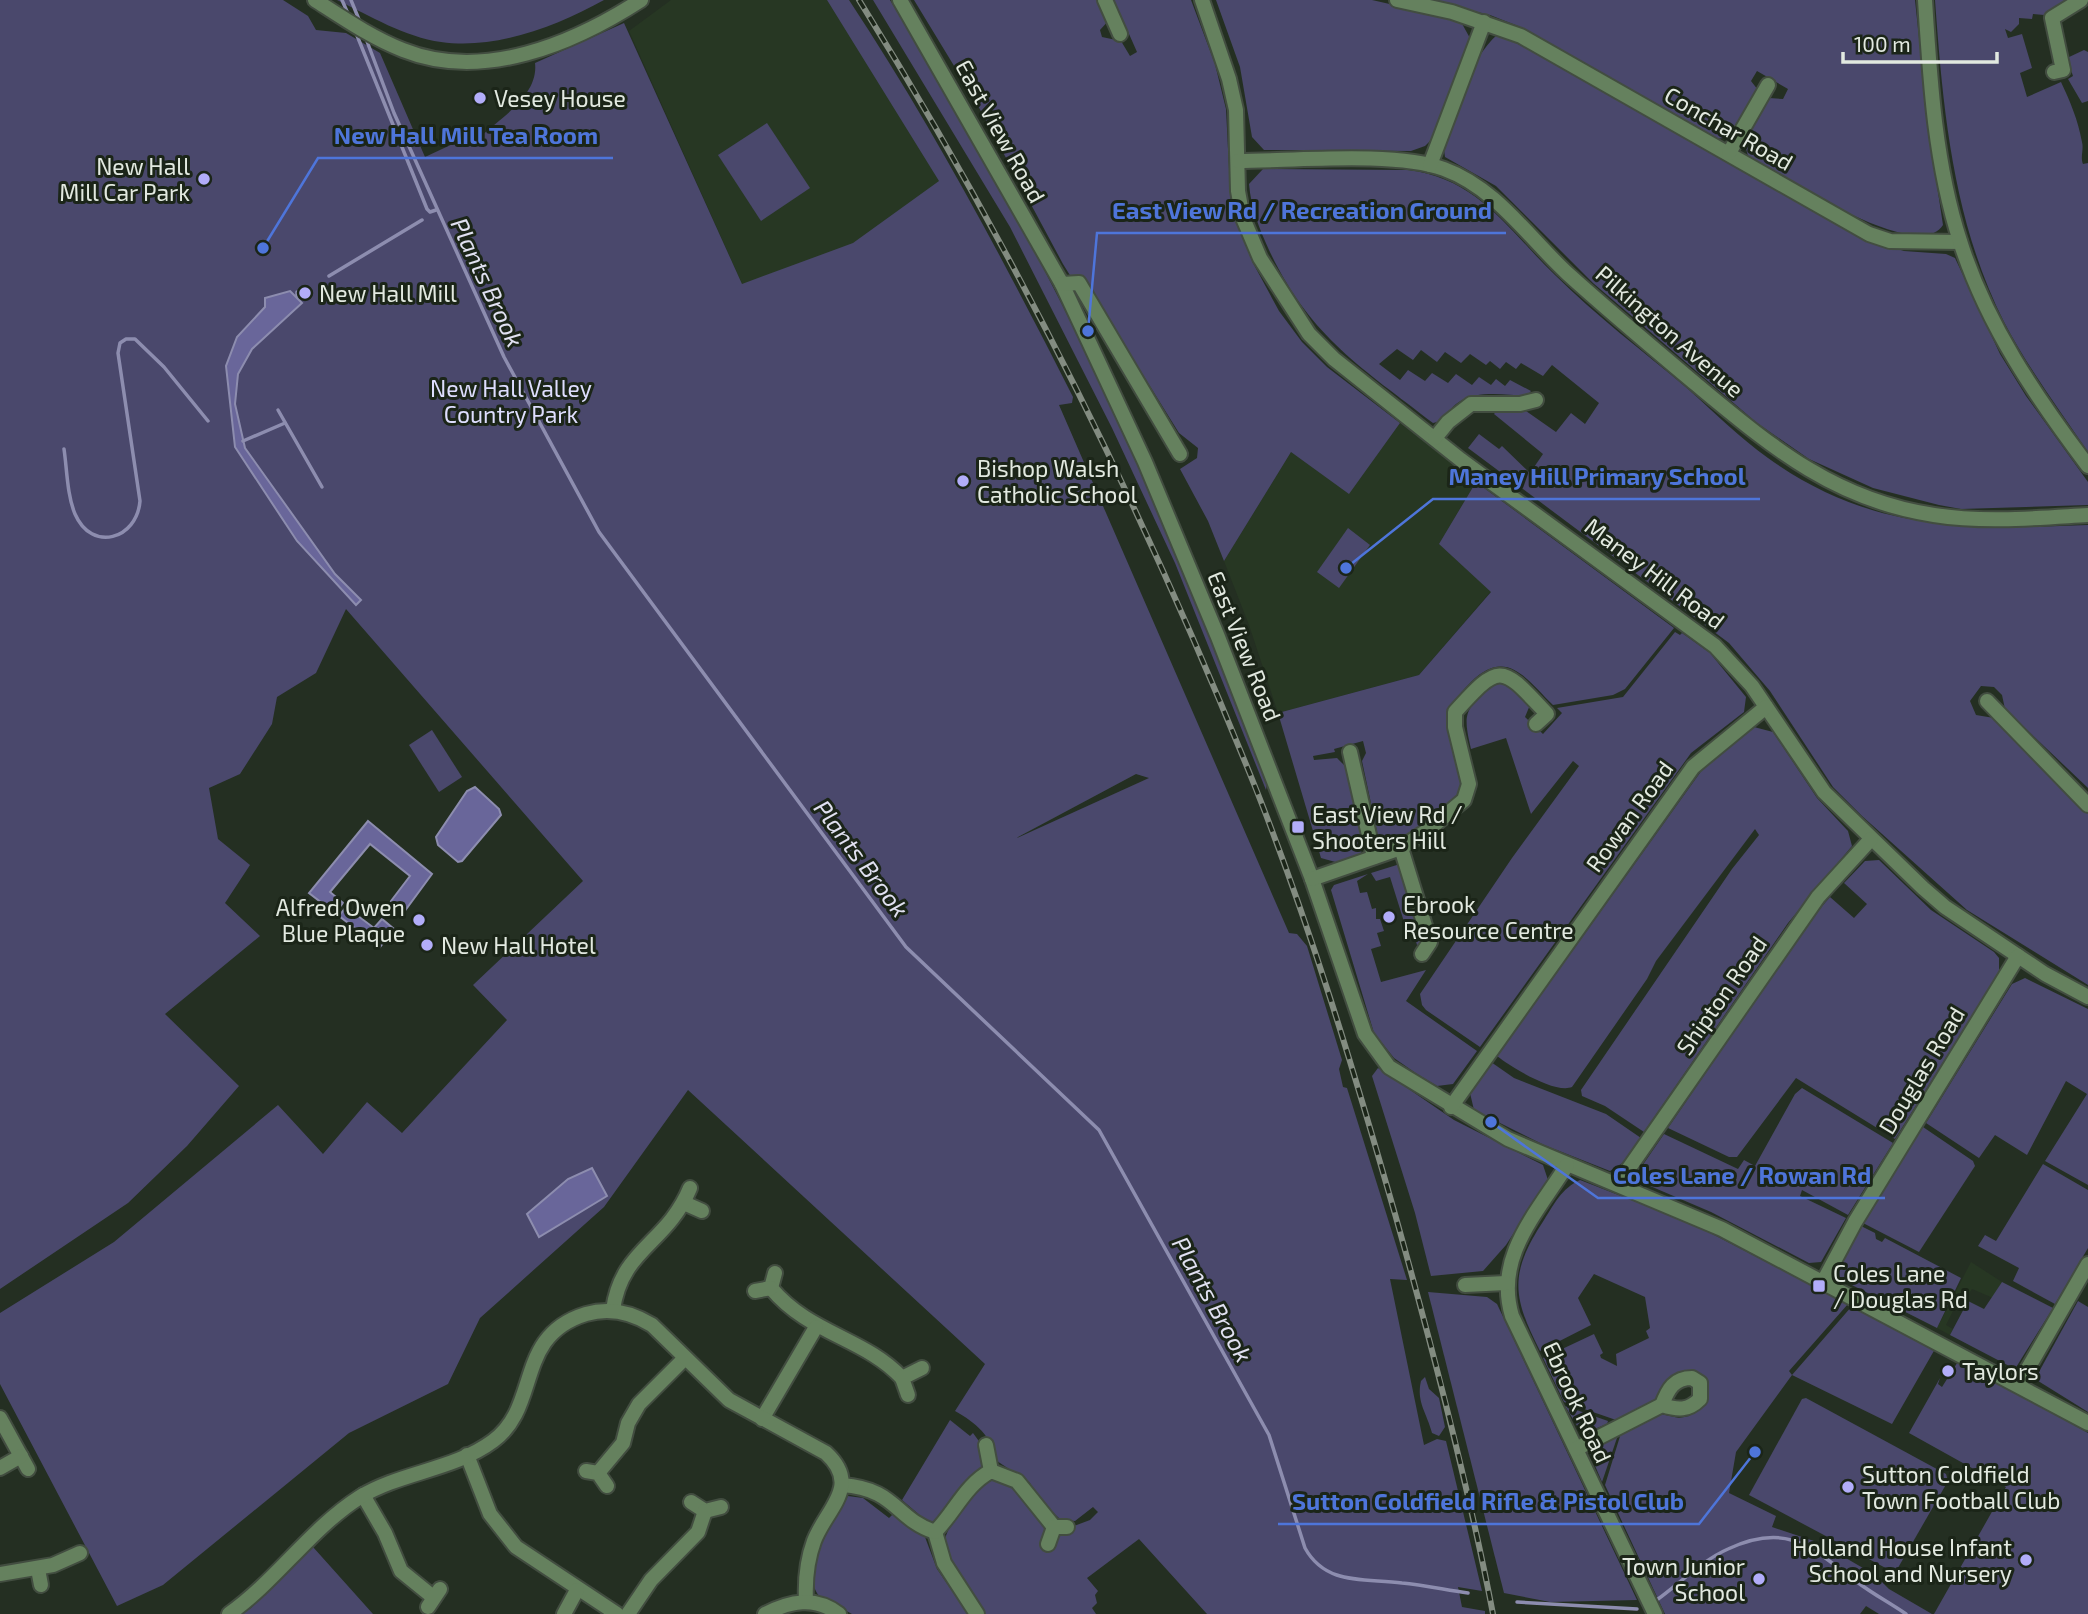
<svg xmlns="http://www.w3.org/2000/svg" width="2088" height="1614" font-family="'Exo 2',sans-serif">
  <rect width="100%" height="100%" fill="#242f22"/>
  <g fill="#273723">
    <path d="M671,0H827L883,88L1018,310L1125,558L1151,778L1136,774L1004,845L742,284L629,31Z"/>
    <path d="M1400,423L1476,482L1439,544L1491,591L1419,675L1278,713L1249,625L1224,561L1291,452L1349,493Z"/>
    <path d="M1971,1262L2002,1282L1993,1298L1972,1289L1961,1305L1957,1303L1946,1325L1953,1329L1950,1335L1937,1328Z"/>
  </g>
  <g fill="#4a486c" fill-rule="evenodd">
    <path d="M0,0H283L308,16L316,30L346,33L380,53L425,157L474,134L478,139C499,119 539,96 535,63L624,23L742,284L853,243L939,181L827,0H849C933,127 1004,261 1073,397L1072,403L1059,405L1289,933L1297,934L1307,946L1342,1060L1339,1069L1343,1087L1347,1088L1407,1280L1390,1279L1424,1445L1437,1439L1446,1441L1482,1591L1458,1587L1462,1607L1485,1611V1614H1207L1139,1539L1087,1578L1098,1591L1095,1595L1097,1603L1092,1608L1096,1614H985C974,1591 947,1570 945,1544C944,1531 956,1520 962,1510C994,1453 1020,1490 1045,1528L1040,1547L1049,1550L1056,1542L1058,1533L1071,1532L1074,1526L1090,1520L1098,1512L1093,1507L1075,1521L1061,1520L1046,1506L1038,1494L1036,1495L1030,1483L997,1461C991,1435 976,1423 955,1411L985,1364L688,1090L604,1207L480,1318L448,1384L349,1433L163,1585L117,1606L0,1384V1313L114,1242L278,1105L323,1154L367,1102L402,1133L507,1020L473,985L583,881L346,609L316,673L277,697L272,724L240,774L209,788L218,839L250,865L225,903L260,936L165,1014L239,1086L187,1146L128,1203L0,1289ZM1136,774L1149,778L1017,838L1018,837Z"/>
    <path d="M337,0H604C557,26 496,50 441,42C405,37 370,16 337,0Z"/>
    <path d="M873,0H890C981,145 1063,297 1133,454C1181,560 1224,669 1268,777L1266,790L1175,563L1112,428L1010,227Z"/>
    <path d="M914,0H1102L1109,20L1100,30L1102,37L1121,41L1130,56L1137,52L1114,0H1191L1215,64L1226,109L1231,208L1253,263L1279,311L1302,342L1327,367L1400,423L1349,494L1291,452L1224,561L1208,521L1180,469L1197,458L1198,448L1179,433L1086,283L1071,277L1063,264L976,102Z"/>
    <path d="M1216,0H1372L1460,20L1471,40L1432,139L1425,146L1411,151L1264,150L1252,137L1240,67Z"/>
    <path d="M1427,0H1915L1929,133L1943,225C1917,266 1777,173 1748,156L1744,141L1769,98L1783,99L1788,89L1757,71L1751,81L1758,90L1734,136L1717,139L1523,28L1490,15Z"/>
    <path d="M1935,0H2067L2044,15L2033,14L2032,19L2019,18V24L2011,32L2005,29L2008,38L2022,34L2032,68L2020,73L2027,97L2061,82C2070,101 2078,120 2082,142C2084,150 2080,157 2083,164L2088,163V452C2059,409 2028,368 2004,322C1953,221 1943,110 1935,0Z"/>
    <path d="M1498,34L1580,75L1862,238L1904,251L1946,254L1955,258L2000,354L2026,396L2088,482V505L1961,509L1939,505L1873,488L1809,459L1757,423L1593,283L1496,186L1445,157L1444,150C1457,111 1467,61 1498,34Z"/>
    <path d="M2084,50L2088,52V101L2082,103L2068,79L2073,76L2067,58Z"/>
    <path d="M767,123L810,188L761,221L718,155Z"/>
    <path d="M1263,169L1408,170C1479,179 1507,229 1555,275C1596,316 1643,351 1688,389C1714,412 1740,438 1768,458C1871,532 1968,530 2088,525V788L2005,709L2002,695L1994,687L1981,686L1970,701L1976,715L1994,718L2088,811V985L1967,910L1862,816L1833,787L1770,691L1729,643L1468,448L1479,434L1499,449L1502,446L1530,473L1543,454L1494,414L1499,408L1526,411L1556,432L1571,413L1585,424L1599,403L1552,365L1543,376L1521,363L1516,369L1506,362L1500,369L1490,361L1486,365L1470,354L1461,363L1445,352L1437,362L1421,350L1413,360L1397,349L1379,364L1400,380L1408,370L1425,381L1432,373L1448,383L1456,374L1472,385L1479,377L1491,385L1496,379L1505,386L1510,380L1531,391L1527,396C1505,395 1478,390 1459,402C1449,408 1445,421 1433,423C1361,367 1310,337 1269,250C1259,228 1251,208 1249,184Z"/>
    <path d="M1476,482L1674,628L1625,689L1613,695L1553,705C1526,679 1507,647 1471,682C1463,690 1456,698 1450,708L1464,792C1442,811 1411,845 1379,841L1362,761L1366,753L1363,741L1334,749L1335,752L1313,756L1314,760L1337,758L1349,770L1364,845L1359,857L1339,863L1321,858L1278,713L1419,675L1491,592L1439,544Z"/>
    <path d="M1348,528L1370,545L1339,588L1317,572Z"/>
    <path d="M1675,632L1680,635L1682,633L1710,653L1746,697L1744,712L1691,753L1480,1047L1426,1010L1422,1005L1420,994L1512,858L1579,766L1573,761L1531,814L1506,738L1471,749C1462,711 1466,711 1491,684L1506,682L1530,705L1525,717L1543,734L1562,713L1557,708L1623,697Z"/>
    <path d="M1754,727L1773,732L1817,798L1848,831L1852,846L1788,923L1644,1132L1605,1106L1582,1096L1581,1090L1732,869L1759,835L1755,829L1656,961L1647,979L1572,1087C1555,1094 1511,1067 1497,1056L1702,770Z"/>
    <path d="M432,730L462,777L439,792L409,745Z"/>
    <path d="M1879,860L1931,910L1994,952L1999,958V973L1895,1139L1796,1078L1737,1157H1729L1668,1128L1811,919L1830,897L1854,918L1867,904L1844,883L1865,861Z"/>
    <path d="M1400,864L1424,939L1421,944L1417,945L1411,924L1405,925L1390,877L1376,881L1371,873Z"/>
    <path d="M1368,874L1357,881L1360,893L1367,892L1372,909L1376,908V919H1380L1384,931L1377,933L1381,946L1371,949L1381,982L1426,970L1406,1001L1477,1051L1453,1084L1437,1086L1417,1074L1394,1058L1374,1033L1331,890L1334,885Z"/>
    <path d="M2025,978L2088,1009V1185L2045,1161L2087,1094L2066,1081L2027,1155L1995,1135L1979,1158L1926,1123L2012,984Z"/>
    <path d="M1491,1062L1514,1078L1606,1114L1641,1138L1624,1162L1610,1171L1544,1145L1474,1110L1470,1093Z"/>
    <path d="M1378,1068L1454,1120L1543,1165L1548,1180L1506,1245L1483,1271L1431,1276L1415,1213L1372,1076Z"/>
    <path d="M1802,1088L1893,1143L1848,1215L1802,1190L1800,1196L1846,1218L1821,1262L1809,1263L1711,1212L1643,1183L1642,1166L1664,1134L1738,1169L1744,1160L1755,1166L1795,1094Z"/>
    <path d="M1923,1127L1973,1161L1975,1166L1919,1252L1863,1223Z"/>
    <path d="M2043,1164L2088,1190V1248L2055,1304L2013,1281L2019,1268L1978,1246L1985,1235L1996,1241Z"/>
    <path d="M1580,1180L1693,1224L1848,1304L1789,1371L1792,1375L1852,1306L1935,1349L1892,1424L1792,1375L1736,1452L1729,1493L1776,1516L1772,1527L1820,1543L1875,1575L1889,1589L1932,1614H1879L1866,1606L1860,1614H1665L1605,1485L1621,1433L1661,1414L1679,1418L1689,1416L1703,1406L1709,1388L1699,1374C1677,1363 1664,1383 1655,1400L1616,1420L1564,1402L1543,1358L1594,1334L1603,1353L1600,1355L1601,1358L1617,1366L1616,1354L1649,1338L1646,1331L1650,1328L1645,1297L1594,1274L1578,1298L1591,1325L1540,1351C1512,1296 1509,1273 1544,1220C1555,1203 1561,1189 1580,1180Z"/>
    <path d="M1861,1226L1875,1233L1876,1239L1882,1242L1885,1238L1961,1278L1937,1328L1838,1278L1837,1269Z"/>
    <path d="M2002,1282L2053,1308L2015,1369L1950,1335L1968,1301L1984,1309Z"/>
    <path d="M1428,1292L1487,1297L1497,1304L1637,1600L1550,1602L1504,1593Z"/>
    <path d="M2078,1301L2088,1307V1412L2035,1379Z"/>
    <path d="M1959,1360L2088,1433V1614H1934L2006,1487L1909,1433L1940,1378L1938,1384L1942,1387Z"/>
    <path d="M1425,1377L1429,1389L1439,1398L1445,1427L1439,1436L1432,1433C1427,1413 1416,1402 1421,1381Z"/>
    <path d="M1806,1398L1946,1474L1948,1481L1895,1573L1749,1495L1802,1399Z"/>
    <path d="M1565,1406L1608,1421L1607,1424L1582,1434Z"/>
    <path d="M950,1420L970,1436L973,1433L981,1444L982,1466L940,1519L929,1523L902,1500Z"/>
    <path d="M1618,1435L1602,1482L1590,1454L1594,1447Z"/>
    <path d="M848,1496L863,1498L889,1518L895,1512L911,1529L925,1537L937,1569L968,1614H852L819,1596C798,1568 836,1520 848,1496Z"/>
    <path d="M313,1547L373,1614H242L251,1608Z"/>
  </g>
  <g fill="#69669a" stroke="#8d8daf" stroke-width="2">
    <path d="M290,291L302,303L252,349L238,374L235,404L245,448L335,574L361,600L356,605L297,541L235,447L226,366L237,337L265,307V298Z"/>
    <path d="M475,787L499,809L501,815L462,861L458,862L438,845L436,837L467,791Z"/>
    <path d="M368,821L432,874L404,912L391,901L410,876L370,844L330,892L343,903L335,913L309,893Z"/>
    <path d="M346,907L374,928L382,919L394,929L380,947L339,916Z"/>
    <path d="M592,1168L607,1196L539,1237L527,1214L568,1179Z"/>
  </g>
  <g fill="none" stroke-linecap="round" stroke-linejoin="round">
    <g stroke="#8d8daf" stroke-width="3.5">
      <path d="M342,0L349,16"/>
      <path d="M351,0L360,22"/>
      <path d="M356,33L427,209L430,212L436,210"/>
      <path d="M365,36L394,113L504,357L599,532L906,947L1099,1130L1269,1435L1305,1548C1326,1586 1365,1578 1402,1583C1424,1585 1446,1590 1468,1593"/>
      <path d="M329,276L422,220"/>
      <path d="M297,292V296"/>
      <path d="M278,410L322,487"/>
      <path d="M243,441L285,423"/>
      <path d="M64,449C67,469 67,495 75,514C92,553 137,539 140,501L118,353L120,343L126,339H135L164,367L208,421"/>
      <path d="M1658,1599C1680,1583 1703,1560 1728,1549C1788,1521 1812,1548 1857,1582C1873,1594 1890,1603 1906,1614"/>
      <path d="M1517,1602L1637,1609"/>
    </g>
    <defs>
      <g id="minor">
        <path d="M315,0C343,18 372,38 403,50C483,82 573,44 641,0"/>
        <path d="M900,0L1062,284L1145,462L1218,637L1312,879L1365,1034L1389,1067L1508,1139L1722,1229L2088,1423"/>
        <path d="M1105,0L1120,34"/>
        <path d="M1202,0L1229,79L1236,110L1238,191L1243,218L1260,258L1309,334L1334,359L1461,460L1715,646L1752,686L1824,792L1923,888L1945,907L2045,974L2088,997"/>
        <path d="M1397,0L1452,12L1521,36L1869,234L1890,241L1960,242"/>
        <path d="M1925,0C1930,80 1935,164 1960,241C1986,324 2036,397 2088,466"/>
        <path d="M2054,72L2063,70L2052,18L2081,0"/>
        <path d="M1729,153L1768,85"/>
        <path d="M1238,161C1292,161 1395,151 1444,169C1496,188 1528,237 1568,274C1610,312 1653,348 1697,385C1772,447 1834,500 1934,515C1985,523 2037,518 2088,515"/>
        <path d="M1430,165L1484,22"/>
        <path d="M1062,284L1079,283L1180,454"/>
        <path d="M1435,438L1448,422L1471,404H1520L1536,400"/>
        <path d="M1987,701L2088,805"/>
        <path d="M1350,752L1374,857"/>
        <path d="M1401,848L1430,942L1422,954"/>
        <path d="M1312,879L1401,848L1428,830L1464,800L1469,784L1455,727V712C1501,661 1501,665 1547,714L1536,724"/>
        <path d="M1451,1107L1693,767L1766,707"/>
        <path d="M1567,1165C1537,1213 1494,1257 1512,1316L1655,1614"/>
        <path d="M1618,1184L1818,897L1871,839"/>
        <path d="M684,1203L702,1211"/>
        <path d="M775,1273L771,1288C809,1334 865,1338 902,1378"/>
        <path d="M1823,1282L1855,1222L2018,956"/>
        <path d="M1465,1285L1506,1283"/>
        <path d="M755,1291L771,1288"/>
        <path d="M613,1310C621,1249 667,1244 690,1188"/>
        <path d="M2019,1384L2088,1264"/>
        <path d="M908,1395L902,1378L922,1368"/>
        <path d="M0,1418L28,1469"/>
        <path d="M762,1419L816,1327"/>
        <path d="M986,1445L991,1471"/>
        <path d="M1576,1449L1662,1405C1668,1389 1674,1378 1692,1378L1700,1383V1399C1688,1411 1678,1410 1662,1405"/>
        <path d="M467,1455L490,1514L516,1547L617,1614"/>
        <path d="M0,1468L21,1456"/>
        <path d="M586,1471L598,1473L607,1486"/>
        <path d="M598,1473L623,1443L628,1423L639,1404L685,1358"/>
        <path d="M842,1485C897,1489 894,1518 935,1532L944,1563L977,1614"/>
        <path d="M363,1495L385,1533L401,1571L433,1597"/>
        <path d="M691,1502L705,1511L721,1507"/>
        <path d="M935,1532C955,1512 965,1485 991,1471L1017,1481L1054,1527"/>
        <path d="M1048,1544L1054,1527H1067"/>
        <path d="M38,1569L41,1585"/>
        <path d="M0,1574L53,1565L80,1553"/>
        <path d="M428,1607L440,1589"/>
        <path d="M229,1614C277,1580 310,1529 360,1497C401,1472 454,1470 493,1441C541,1406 514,1336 586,1314C610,1307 631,1312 652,1325L729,1400L826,1453C862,1486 826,1509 814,1541C807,1560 805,1581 806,1601"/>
        <path d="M564,1614L577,1590"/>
        <path d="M628,1614L651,1580L698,1532L705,1511"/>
        <path d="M765,1614C790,1601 815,1596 839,1614"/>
      </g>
    </defs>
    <use href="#minor" stroke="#424d40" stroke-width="18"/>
    <use href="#minor" stroke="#65815e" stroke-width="14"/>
    <defs>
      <path id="rail" d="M859,0C1015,251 1146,515 1256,789C1311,928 1354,1071 1395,1214C1432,1346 1467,1479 1493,1614"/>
    </defs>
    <use href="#rail" stroke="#838c81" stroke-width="6"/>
    <use href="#rail" stroke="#1b2518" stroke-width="3.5" stroke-dasharray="10" stroke-linecap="butt"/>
  </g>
  <g fill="#b2adf9" stroke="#1b2518" stroke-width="2.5">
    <circle cx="480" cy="98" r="7"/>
    <circle cx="204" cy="179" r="7"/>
    <circle cx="305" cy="293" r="7"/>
    <circle cx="963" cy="481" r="7"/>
    <rect x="1291" y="820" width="14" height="14" rx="3.5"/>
    <circle cx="1389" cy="917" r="7"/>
    <circle cx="419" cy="920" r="7"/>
    <circle cx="427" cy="945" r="7"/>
    <rect x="1812" y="1279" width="14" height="14" rx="3.5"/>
    <circle cx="1948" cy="1371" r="7"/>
    <circle cx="1848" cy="1487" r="7"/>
    <circle cx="2026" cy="1560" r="7"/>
    <circle cx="1759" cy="1579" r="7"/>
  </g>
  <g text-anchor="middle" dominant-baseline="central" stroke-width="6" stroke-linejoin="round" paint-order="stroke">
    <g font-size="23" fill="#e2e9e0" stroke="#1b2518" text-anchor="start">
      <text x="494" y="98">Vesey House</text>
      <text x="190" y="166" text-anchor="end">New Hall<tspan x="190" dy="26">Mill Car Park</tspan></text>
      <text x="319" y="293">New Hall Mill</text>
      <text x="977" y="468">Bishop Walsh<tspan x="977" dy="26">Catholic School</tspan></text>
      <text x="1312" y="814">East View Rd /<tspan x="1312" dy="26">Shooters Hill</tspan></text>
      <text x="1403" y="904">Ebrook<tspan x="1403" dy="26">Resource Centre</tspan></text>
      <text x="405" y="907" text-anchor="end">Alfred Owen<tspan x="405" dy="26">Blue Plaque</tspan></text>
      <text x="441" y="945">New Hall Hotel</text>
      <text x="1833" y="1273">Coles Lane<tspan x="1833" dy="26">/ Douglas Rd</tspan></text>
      <text x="1962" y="1371">Taylors</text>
      <text x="1862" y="1474">Sutton Coldfield<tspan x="1862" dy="26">Town Football Club</tspan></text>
      <text x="2012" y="1547" text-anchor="end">Holland House Infant<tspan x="2012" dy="26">School and Nursery</tspan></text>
      <text x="1745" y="1566" text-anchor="end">Town Junior<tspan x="1745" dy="26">School</tspan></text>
    </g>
    <g font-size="23" fill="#e2e9e0" stroke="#1b2518">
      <text transform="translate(1729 128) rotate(30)">Conchar Road</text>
      <text transform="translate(1001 131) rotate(61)">East View Road</text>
      <text transform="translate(1670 331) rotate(41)">Pilkington Avenue</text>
      <text transform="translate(1655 573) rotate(37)">Maney Hill Road</text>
      <text transform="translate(1245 646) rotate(68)">East View Road</text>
      <text transform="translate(1629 816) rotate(-54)">Rowan Road</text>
      <text transform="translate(1721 995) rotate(-55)">Shipton Road</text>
      <text transform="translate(1921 1070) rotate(-59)">Douglas Road</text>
      <text transform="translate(1578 1402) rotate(65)">Ebrook Road</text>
    </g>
    <g font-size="23" fill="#dedefe" stroke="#1b2518">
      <text x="511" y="388">New Hall Valley<tspan x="511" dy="26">Country Park</tspan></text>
    </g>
    <g font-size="24" font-style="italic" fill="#e1e1f1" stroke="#1b2518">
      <text transform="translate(488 282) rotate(65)">Plants Brook</text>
      <text transform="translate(862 858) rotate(53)">Plants Brook</text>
      <text transform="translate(1213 1299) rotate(61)">Plants Brook</text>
    </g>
  </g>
  <path fill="none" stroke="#4e75da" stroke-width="2.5" d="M263 248L318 158H613M1088 331L1097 233H1506M1346 568L1433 499H1760M1491 1122L1598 1198H1885M1755 1452L1699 1524H1278"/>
  <g fill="#4e75da" stroke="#1b2518" stroke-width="2.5">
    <circle cx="263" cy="248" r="7"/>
    <circle cx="1088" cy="331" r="7"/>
    <circle cx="1346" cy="568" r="7"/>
    <circle cx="1491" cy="1122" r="7"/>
    <circle cx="1755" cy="1452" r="7"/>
  </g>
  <g font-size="24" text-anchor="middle" font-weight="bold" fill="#4e75da" stroke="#1b2518" stroke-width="6" stroke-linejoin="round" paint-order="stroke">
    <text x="466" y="144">New Hall Mill Tea Room</text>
    <text x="1302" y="219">East View Rd / Recreation Ground</text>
    <text x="1597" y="485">Maney Hill Primary School</text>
    <text x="1742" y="1184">Coles Lane / Rowan Rd</text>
    <text x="1488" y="1510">Sutton Coldfield Rifle &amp; Pistol Club</text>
  </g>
  <path d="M1843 52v10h154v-10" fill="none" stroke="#e2e9e0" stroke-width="3.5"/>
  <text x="1854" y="52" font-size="21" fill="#e2e9e0" stroke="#1b2518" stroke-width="5" paint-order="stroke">100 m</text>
</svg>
